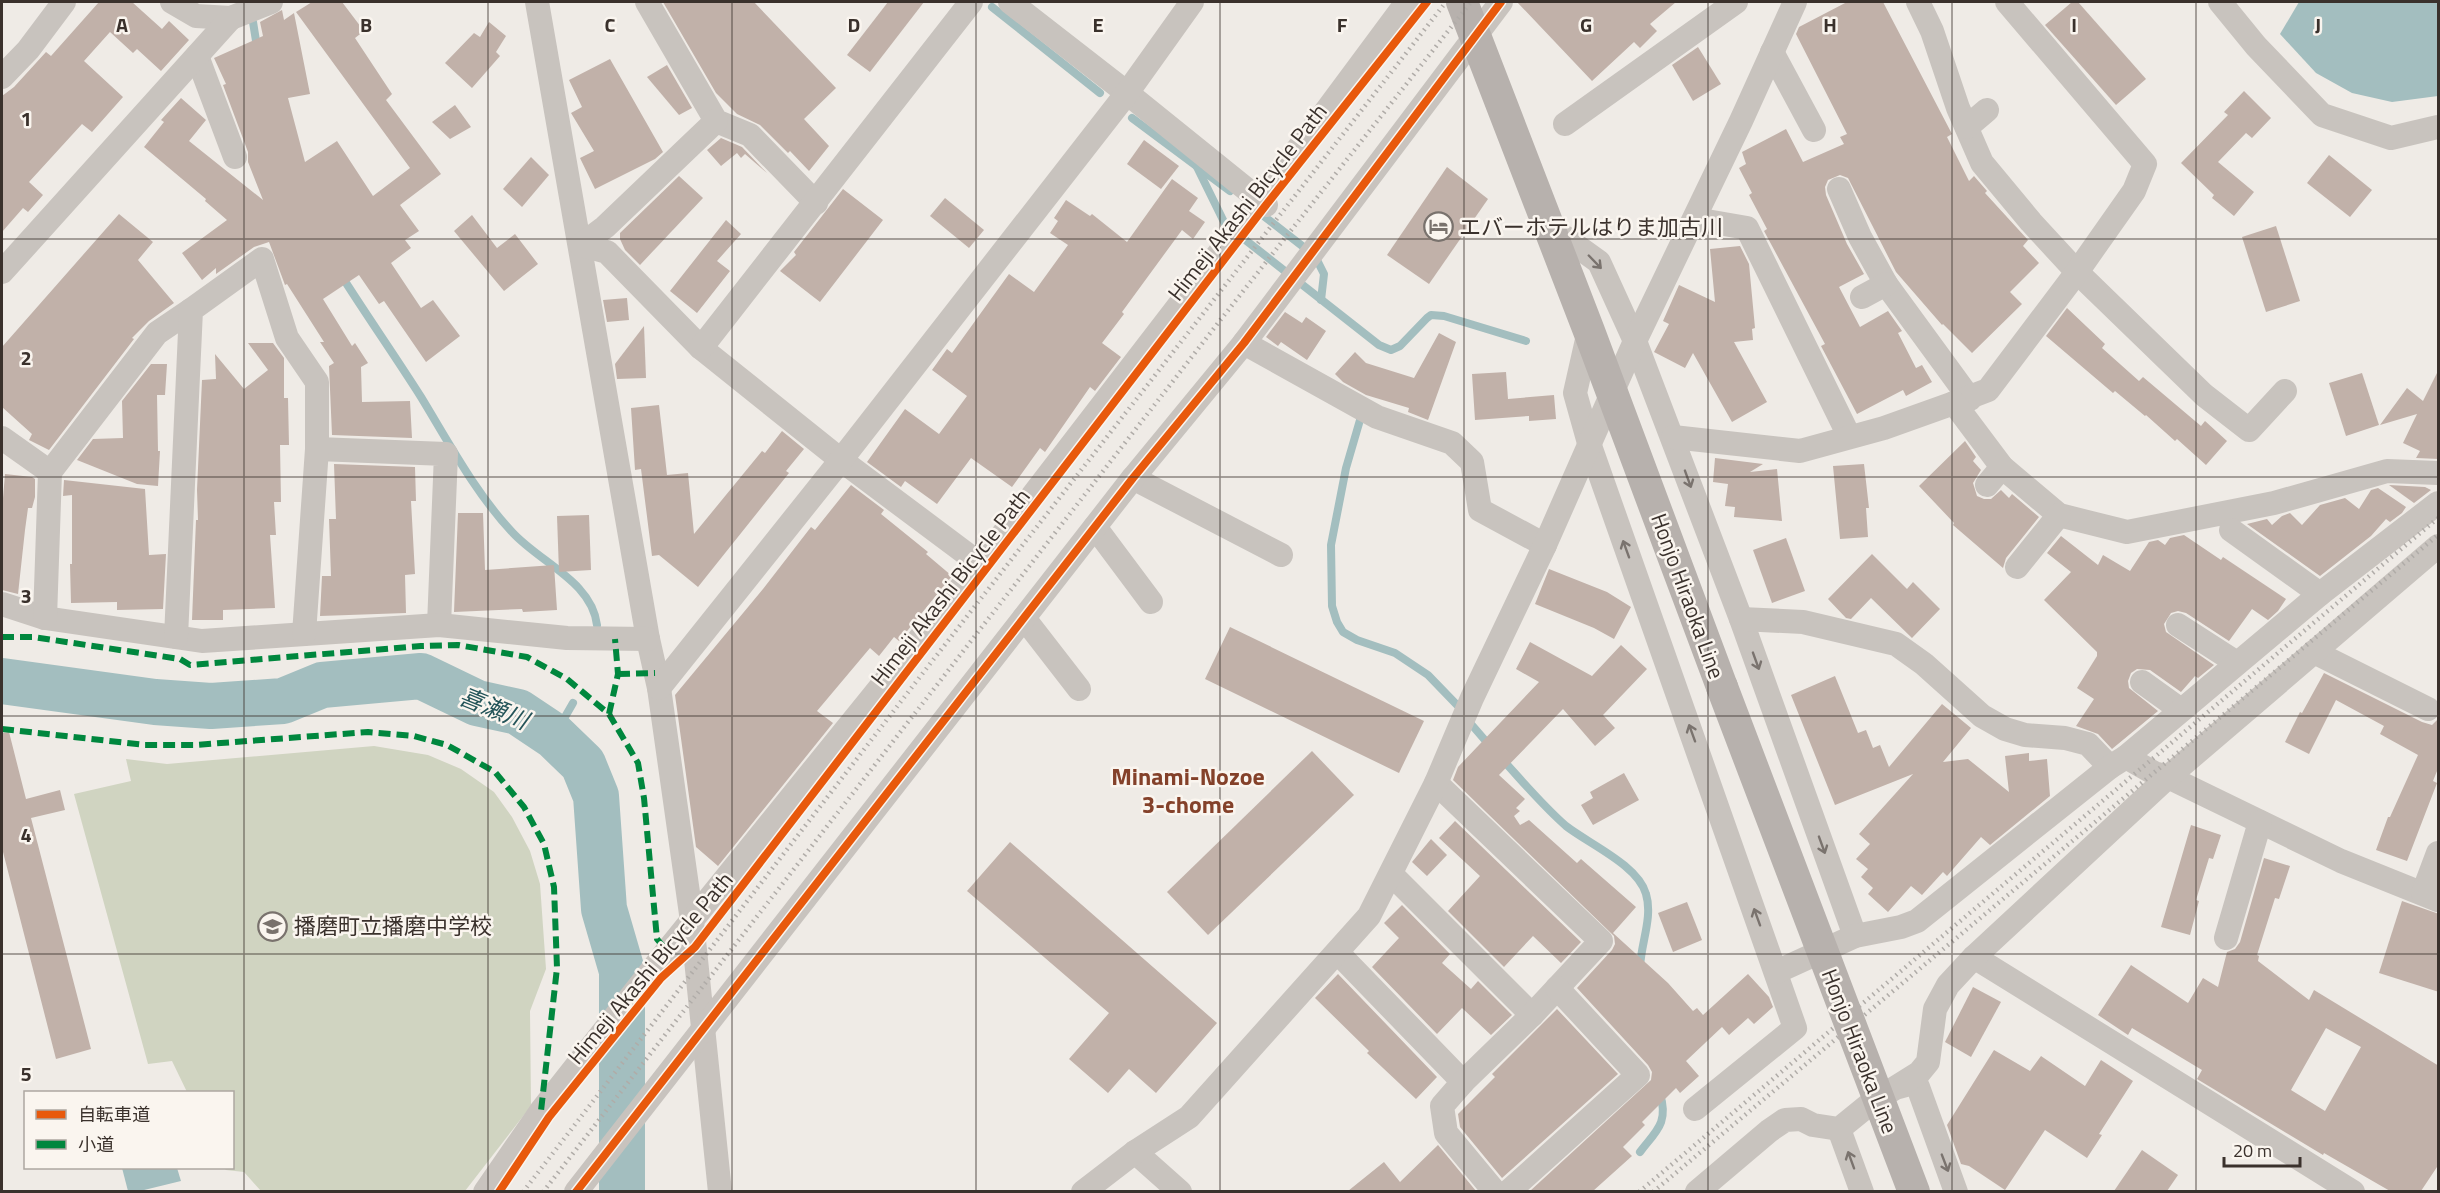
<svg xmlns="http://www.w3.org/2000/svg" width="2440" height="1193" font-family="'Titillium Web','Noto Sans JP',sans-serif">
  <rect width="100%" height="100%" fill="#efebe6"/>
  <path fill="#d0d4c1" d="M374,746L428,755L461,769L494,792L512,817L530,851L540,884L546,969L530,1011L531,1106L465,1191H261L244,1172L226,1170L224,1168H232V1092H187L172,1061L148,1064L74,794L131,781L126,759L167,764Z"/>
  <g fill="#a3bebf">
    <path d="M2299,2H2438V96L2392,102L2352,93L2316,73L2280,34Z"/>
    <path d="M122,1168H177L181,1181L140,1191H128Z"/>
  </g>
  <g fill="none" stroke-linecap="round" stroke-linejoin="round">
    <g stroke="#a3bebf" stroke-width="8">
      <path d="M992,7L1100,93"/>
      <path d="M253,22L257,47"/>
      <path d="M1132,118L1230,191"/>
      <path d="M1197,167L1225,224L1379,345L1391,350L1400,346L1427,318L1431,315L1444,316L1526,341"/>
      <path d="M1256,210L1315,256L1324,274L1321,300"/>
      <path d="M341,275C367,316 395,356 421,397C449,443 476,494 513,533C541,563 592,582 597,625"/>
      <path d="M1360,420L1346,468L1331,545L1332,606L1337,622L1343,632L1357,640L1395,653L1428,675L1457,705"/>
      <path d="M1471,724L1490,746"/>
      <path d="M554,736L573,703"/>
      <path d="M1502,759C1523,782 1543,806 1566,826C1589,844 1638,865 1646,894C1653,917 1641,943 1640,967"/>
      <path d="M1640,1152C1656,1131 1669,1123 1660,1094"/>
    </g>
    <path stroke="#a3bebf" stroke-width="46" d="M2,681L155,702L211,706L283,701L322,685L421,676L477,703L518,712L554,736L583,764L596,796L604,909L622,971V1192"/>
  </g>
  <g fill="#c1b1a9" fill-rule="evenodd">
    <path d="M99,2H132L162,29L169,21L189,40L161,71L137,49L133,53L110,32L84,61L123,97L92,132L82,124L29,182L43,195L28,212L23,208L2,232V96L14,87L46,52L51,56Z"/>
    <path d="M312,2H342L364,31L355,38L392,94L386,100L441,174L400,205L419,231L405,240L411,248L391,263L421,308L433,300L460,336L426,362L384,301L379,304L359,275L323,299L352,346L355,343L368,363L361,367L362,402L410,401L412,438L332,435L329,366L334,363L320,342H324L287,284L285,285L269,242L254,247L216,274V268L202,280L182,253L227,220L205,201L206,199L144,147L164,122L161,120L181,98L206,120L189,141L263,200L248,162V152L223,85L226,84L214,58L263,36L260,22L282,10L284,20L294,13L310,94L288,98L305,162L337,141L373,196L410,168L296,12Z"/>
    <path d="M663,2H754L836,88L804,119L829,146L809,171L790,151L788,153L760,125L737,114L716,93Z"/>
    <path d="M888,2H924L870,72L847,55Z"/>
    <path d="M1517,2H1676L1650,24L1657,31L1640,48L1634,42L1592,81Z"/>
    <path d="M1847,2H1883L1952,134L1947,137L1969,181L1974,176L1987,191L1985,193L2028,240L2023,246L2039,263L2010,292L2022,304L1972,353L1943,324L1942,325L1896,272L1848,178L1840,175L1828,180L1825,187L1826,195L1847,244L1864,274L1839,287L1860,327L1888,311L1902,331L1898,333L1916,368L1922,365L1932,382L1906,396L1903,390L1857,414L1821,346L1825,344L1764,231L1767,229L1749,195L1752,193L1739,168L1746,164L1742,152L1786,129L1803,162L1844,144L1840,137L1847,134L1796,34L1799,27Z"/>
    <path d="M2072,2H2078L2146,79L2116,105L2045,25Z"/>
    <path d="M489,22L506,36L496,52L500,56L472,88L445,63L474,33L480,37Z"/>
    <path d="M1698,47L1721,84L1693,101L1672,65Z"/>
    <path d="M610,59L663,152L655,159L595,189L580,158L594,151L571,113L582,107L569,80Z"/>
    <path d="M667,65L692,108L679,115L647,77Z"/>
    <path d="M2244,91L2271,118L2252,138L2246,133L2218,162L2254,192L2234,216L2212,198L2214,195L2181,163L2228,115L2224,112Z"/>
    <path d="M455,105L471,127L450,139L432,122Z"/>
    <path d="M721,138L742,147L767,173L745,154L741,158L737,153L721,166L707,150Z"/>
    <path d="M1144,140L1179,166L1161,189L1127,164Z"/>
    <path d="M2329,155L2372,190L2350,217L2307,183Z"/>
    <path d="M531,157L549,175L522,207L503,189Z"/>
    <path d="M1447,167L1488,199L1429,284L1387,255Z"/>
    <path d="M679,176L703,198L640,265L625,250L620,239V233Z"/>
    <path d="M1172,179L1198,198L1189,211L1205,222L1193,239L1182,230L1122,312L1124,314L1102,343L1121,357L1095,391L1090,387L1045,452L1040,448L1012,487L971,458L937,504L905,481L901,487L867,462L905,409L939,434L967,396L932,370L947,349L952,353L1009,274L1034,292L1068,245L1050,233L1058,221L1054,218L1066,200L1090,216L1092,214L1127,242Z"/>
    <path d="M843,189L883,220L820,302L780,271L796,255L794,252Z"/>
    <path d="M945,198L984,230L969,248L930,216Z"/>
    <path d="M119,214L153,242L138,260L174,303L149,321L132,338L134,339L49,450L29,440L32,434L2,407V347Z"/>
    <path d="M472,215L497,248L515,234L538,264L504,291L454,231Z"/>
    <path d="M726,220L741,234L717,261L730,271L697,313L670,291Z"/>
    <path d="M2276,226L2300,301L2266,312L2242,237Z"/>
    <path d="M1740,246L1749,264L1755,328L1752,329L1753,340L1734,342L1767,402L1732,422L1693,353L1685,368L1654,352L1669,324L1663,321L1679,285L1715,302L1710,249Z"/>
    <path d="M627,298L629,320L607,322L603,300Z"/>
    <path d="M2067,308L2105,344L2102,348L2139,381L2143,377L2201,426L2205,421L2227,441L2206,465L2177,439L2175,441L2146,415L2145,416L2115,391L2113,393L2046,336Z"/>
    <path d="M1285,312L1302,323L1306,317L1326,331L1307,360L1281,342L1278,346L1266,337Z"/>
    <path d="M644,326L646,378L617,379L615,364Z"/>
    <path d="M1439,333L1456,342L1428,420L1408,412L1409,408L1366,395L1343,382L1335,374L1355,352L1366,363L1414,378Z"/>
    <path d="M248,343H273L284,358V398H288L289,445H280L281,502H274L276,535H270L275,608L223,610V620H192L196,520H198L197,490L202,380L216,379L215,354L244,389L268,370Z"/>
    <path d="M151,364H167L165,395H157L158,451H160L158,486L137,484L77,460L93,439L123,438L122,401Z"/>
    <path d="M2439,369V459L2416,458L2420,451L2403,443L2417,414L2380,425L2407,388L2423,401Z"/>
    <path d="M1506,372L1508,399L1554,395L1556,419L1529,421V416L1475,420L1472,374Z"/>
    <path d="M2362,373L2379,425L2346,436L2329,383Z"/>
    <path d="M659,405L667,475L688,473L694,534L762,451L765,453L782,431L804,449L786,471L789,473L698,587L659,555L652,556L641,469L635,470L631,408Z"/>
    <path d="M1965,441L1976,457L1973,461L1981,470L1973,483L1977,496L1984,499H1991L2001,490L2009,498L2012,494L2039,517L2006,558L2003,568L1953,525L1954,523L1919,486Z"/>
    <path d="M1715,458L1763,464L1750,472L1777,469L1782,521L1734,517L1735,507L1725,506L1728,484L1713,482Z"/>
    <path d="M334,464L415,467L416,501H411L415,574L405,575L406,613L320,616L322,576H331L329,519H336Z"/>
    <path d="M1864,464L1869,508H1866L1868,537L1840,539L1833,466Z"/>
    <path d="M5,474L32,477L35,479V497L32,508H28L25,530L18,594L2,590V510Z"/>
    <path d="M64,480L145,489L149,555L166,554L163,609L117,610V602L71,603L70,564H72V495L63,496Z"/>
    <path d="M851,485L884,510L881,514L928,552L926,554L952,576L899,641L894,637L879,656L870,648L817,711L833,723L718,866L696,847L675,695L763,589L811,527L815,530Z"/>
    <path d="M2389,485L2425,487L2431,490L2414,503Z"/>
    <path d="M2378,488L2406,507L2402,513L2390,522L2386,519L2371,536L2320,576L2247,524L2267,519L2272,525L2282,516L2290,513L2302,525L2320,505L2345,498L2359,509L2371,490Z"/>
    <path d="M458,513H483L485,570L554,565L557,610L523,612L522,609L454,612Z"/>
    <path d="M589,515L591,570L559,572L557,516Z"/>
    <path d="M2184,535L2221,560L2223,557L2286,599L2278,611L2268,620L2252,609L2229,641L2186,613L2178,611L2171,613L2164,624L2166,632L2214,665L2198,678L2195,676L2181,692L2150,670L2137,669L2131,673L2128,681L2129,688L2158,711L2112,749L2098,734L2076,726L2094,699L2077,688L2097,656V652L2044,600L2071,572L2047,553L2061,536L2098,565L2103,555L2130,571L2149,542L2158,540L2165,545L2170,538Z"/>
    <path d="M1786,538L1805,591L1772,603L1753,550Z"/>
    <path d="M1872,554L1907,589L1913,582L1940,609L1912,638L1871,598L1851,619L1846,618L1828,599Z"/>
    <path d="M1549,569L1607,592L1631,607L1614,639L1594,628L1535,604Z"/>
    <path d="M1230,627L1424,721L1399,773L1205,679Z"/>
    <path d="M1530,642L1592,676L1621,645L1647,669L1603,715L1615,728L1595,746L1563,709L1499,775L1525,799L1516,808L1520,811L1514,816L1520,825L1529,820L1577,863L1581,859L1636,907L1613,933L1668,983L1693,1011L1697,1008L1703,1015L1748,974L1769,997L1773,1007L1754,1024L1748,1018L1729,1035L1722,1027L1686,1061L1699,1076L1680,1093L1676,1088L1642,1122L1645,1125L1623,1147L1632,1156L1593,1191H1530L1651,1080L1652,1072L1648,1065L1577,988L1612,950L1615,944L1614,936L1453,780L1458,767L1539,682L1516,669Z"/>
    <path d="M2324,673L2422,722L2432,725L2439,718V766L2433,781L2437,783L2407,861L2376,850L2388,817H2390L2418,755L2380,734L2384,726L2336,700L2309,754L2285,742L2300,712L2302,713Z"/>
    <path d="M1835,676L1858,733L1866,730L1873,748L1880,745L1889,767L1942,704L1971,728L1943,762L1968,759L2009,792L2005,756L2029,753V761L2047,759L2050,796L1990,845L1981,837L1947,876L1943,872L1922,895L1911,886L1888,912L1868,894L1873,888L1861,877L1868,869L1856,859L1870,844L1859,834L1913,774L1835,805L1791,695Z"/>
    <path d="M9,732L26,799L60,790L65,810L31,818L91,1049L56,1059L2,848V733Z"/>
    <path d="M1312,751L1354,795L1208,935L1167,892Z"/>
    <path d="M1624,773L1639,800L1593,825L1581,805L1593,798L1590,792Z"/>
    <path d="M1455,821L1581,942L1561,963L1533,936L1504,967L1448,911L1480,876L1439,838Z"/>
    <path d="M2191,825L2221,835L2213,859L2209,858L2196,900L2199,901L2190,935L2161,927Z"/>
    <path d="M1431,839L1447,855L1427,876L1412,862Z"/>
    <path d="M1010,842L1217,1023L1156,1093L1129,1069L1108,1093L1069,1059L1109,1013L967,891Z"/>
    <path d="M2264,858L2290,866L2279,899L2275,898L2257,955L2259,956L2258,961L2309,1000L2314,990L2439,1066V1164L2421,1191H2390L2324,1153L2323,1155L2197,1079L2202,1070L2132,1028L2128,1035L2098,1015L2131,965L2188,1003L2203,978L2218,987L2227,952L2235,949L2240,942ZM2326,1028L2361,1047L2325,1111L2291,1090Z"/>
    <path d="M2402,901L2439,914V992L2379,973Z"/>
    <path d="M1687,902L1702,940L1673,952L1658,913Z"/>
    <path d="M1402,905L1450,954L1442,963L1471,989L1478,981L1512,1015L1491,1035L1462,1008L1437,1034L1372,967L1399,938L1384,923Z"/>
    <path d="M1338,974L1437,1077L1416,1099L1367,1053L1369,1051L1315,998Z"/>
    <path d="M1973,987L2001,1002L1971,1057L1945,1042Z"/>
    <path d="M1557,1009L1618,1074L1502,1178L1460,1127L1458,1114L1495,1077L1492,1074Z"/>
    <path d="M1994,1050L2030,1071L2041,1056L2085,1086L2101,1060L2133,1081L2099,1134L2102,1135L2087,1158L2045,1130L2005,1190L1969,1166L1961,1164L1947,1125Z"/>
    <path d="M1438,1145L1476,1191H1348L1384,1162L1400,1182Z"/>
    <path d="M2142,1150L2178,1175L2167,1191H2114Z"/>
  </g>
  <g fill="none" stroke-linecap="round" stroke-linejoin="round">
    <g stroke="#c8c3be" stroke-width="24">
      <path d="M172,2L196,16L231,18L271,2"/>
      <path d="M537,2L648,639L659,688L692,921L720,1192"/>
      <path d="M647,2L716,121L750,135L816,203"/>
      <path d="M1010,2L1127,93L1266,205"/>
      <path d="M1918,2L1932,31L1958,108L1982,163L2031,222L2077,272L2204,395L2249,430L2285,391"/>
      <path d="M2220,2L2256,46L2322,115L2391,138L2438,127"/>
      <path d="M1772,52L1814,130"/>
      <path d="M197,56L235,157"/>
      <path d="M2,77L28,50L64,2"/>
      <path d="M716,121L605,227L581,245L607,252L701,348L841,460L980,564"/>
      <path d="M1565,124L1736,2"/>
      <path d="M1967,127L1987,110"/>
      <path d="M1839,189L1860,237L1886,284L1970,399"/>
      <path d="M1695,219L1747,228L1849,436"/>
      <path d="M1549,226L1599,262L1635,341L1741,619L1855,936"/>
      <path d="M2,272L231,18"/>
      <path d="M1862,297L1886,284"/>
      <path d="M1589,331L1575,393L1589,443L1795,1028L1695,1109"/>
      <path d="M1244,343L1377,417L1452,443L1472,462L1480,510L1545,545"/>
      <path d="M701,348L971,2"/>
      <path d="M1954,403L1988,390L2077,272L2134,191L2145,164L2007,2"/>
      <path d="M1673,437L1800,451L1884,428L1954,403L2002,467L2059,515L2127,532L2274,503L2387,471L2438,473"/>
      <path d="M2,438L50,472"/>
      <path d="M317,449L446,454L439,625"/>
      <path d="M1133,478L1281,555"/>
      <path d="M1987,485L2002,467"/>
      <path d="M1095,527L1151,602"/>
      <path d="M2231,530L2320,594"/>
      <path d="M2017,567L2059,515"/>
      <path d="M2,604L45,618L202,641L439,625L567,638L648,639"/>
      <path d="M45,618L50,472L157,333L191,310"/>
      <path d="M1024,618L1079,689"/>
      <path d="M1741,619L1803,622L1896,644L1924,664L1982,716L2005,729L2025,735L2065,738L2088,744L2110,767"/>
      <path d="M2178,625L2237,663"/>
      <path d="M176,637L191,310L262,259L287,338L317,382V449L304,634"/>
      <path d="M2314,652L2428,709"/>
      <path d="M2142,682L2181,710"/>
      <path d="M659,688L841,460L1127,93L1192,2"/>
      <path d="M2126,757L2154,773L2168,777L2341,861L2438,900"/>
      <path d="M1391,874L1532,1015"/>
      <path d="M2423,893L2438,853"/>
      <path d="M2226,938L2260,822"/>
      <path d="M1338,953L1463,1082L1532,1015L1601,941L1436,783"/>
      <path d="M1974,957L2353,1192"/>
      <path d="M1776,972L1855,936L1901,927L1917,921L2110,767L2126,757L2320,594L2438,503"/>
      <path d="M1463,1082L1442,1106L1446,1133L1495,1192"/>
      <path d="M1899,1087L1910,1084L1918,1087L1956,1192"/>
      <path d="M1839,1129L1862,1192"/>
      <path d="M1135,1152L1180,1192"/>
      <path d="M485,1192L541,1111L667,951L980,564L1260,200L1407,2"/>
      <path d="M576,1192L1133,478L1244,343L1501,2"/>
      <path d="M1083,1192L1135,1152L1189,1117L1369,916L1436,783L1472,698L1545,545L1635,341L1741,121L1795,2"/>
      <path d="M1508,1192L1638,1075L1557,988"/>
      <path d="M1697,1192L1769,1131L1785,1120L1801,1119L1813,1125L1839,1129L1871,1103L1919,1073L1928,1062L1935,1009L1948,985L1974,957L2168,777L2438,546"/>
    </g>
    <path stroke="#b7b1ad" stroke-width="32" d="M1462,2L1589,331L1722,687"/>
    <g stroke="#b0aca8" stroke-width="4.5" stroke-dasharray="1.5 4.5" stroke-linecap="butt">
      <path d="M523,1192L926,669L1446,2"/>
      <path d="M543,1192L1222,318L1471,2"/>
      <path d="M1639,1192L2438,518"/>
      <path d="M1653,1192L2438,535"/>
    </g>
    <path stroke="#b7b1ad" stroke-width="32" d="M1722,687L1914,1192"/>
    <g stroke="#00873e" stroke-width="6" stroke-dasharray="12 6" stroke-linecap="butt">
      <path d="M2,637H33L180,659L190,665L421,646L458,645L527,657L567,679L609,714L638,763L644,798L657,939L667,951"/>
      <path d="M618,674L655,673"/>
      <path d="M609,714L618,674L615,639"/>
      <path d="M2,729L145,745H195L368,732L414,736L447,745L495,772L524,807L544,844L554,887L557,968L541,1111"/>
    </g>
    <defs>
      <g id="cycleway">
        <path d="M499,1192L549,1117L661,978L695,947L1266,205L1427,2"/>
        <path d="M576,1192L1133,478L1244,343L1501,2"/>
      </g>
    </defs>
    <use href="#cycleway" stroke="#faf5ef" stroke-width="11"/>
    <use href="#cycleway" stroke="#e8590c" stroke-width="8"/>
  </g>
  <defs><path id="oneway-shaft" d="M-6 0H5M1.5-3L5.5 0L1.5 3" fill="none" stroke-width="1.6" stroke-linecap="round" stroke-linejoin="round" transform="scale(1.5)"/></defs>
  <g stroke="#7a736e">
    <use href="#oneway-shaft" transform="translate(1595 262) rotate(46)"/>
    <use href="#oneway-shaft" transform="translate(1688 479) rotate(70)"/>
    <use href="#oneway-shaft" transform="translate(1626 549) rotate(-110)"/>
    <use href="#oneway-shaft" transform="translate(1756 661) rotate(70)"/>
    <use href="#oneway-shaft" transform="translate(1692 733) rotate(-110)"/>
    <use href="#oneway-shaft" transform="translate(1822 845) rotate(70)"/>
    <use href="#oneway-shaft" transform="translate(1757 917) rotate(-110)"/>
    <use href="#oneway-shaft" transform="translate(1851 1160) rotate(-110)"/>
    <use href="#oneway-shaft" transform="translate(1945 1163) rotate(69)"/>
  </g>
  <path fill="none" stroke="#3a312c" stroke-width="1.5" stroke-opacity="0.55" d="M244,2V1192M488,2V1192M732,2V1192M976,2V1192M1220,2V1192M1464,2V1192M1708,2V1192M1952,2V1192M2196,2V1192M2,239H2438M2,477H2438M2,716H2438M2,954H2438"/>
  <defs>
    <symbol id="hotel-ring" viewBox="-11 -11 22 22"><circle r="9.5" fill="#faf5ef" stroke="#79726d" stroke-width="1.5"/><path d="M-6-4.5h1.5V1H6V5H4.5V3h-9V5H-6ZM-4 0a1.8 1.8 0 1 1 3.6 0ZM.5 0V-2.5h3Q6-2.5 6 0Z" fill="#79726d"/></symbol>
    <symbol id="school-ring" viewBox="-11 -11 22 22"><circle r="9.5" fill="#faf5ef" stroke="#79726d" stroke-width="1.5"/><path d="M0-5L7-2L0 1L-7-2ZM-4 1L0 2.5L4 1V4Q0 6-4 4Z" fill="#79726d"/></symbol>
  </defs>
  <g fill-rule="evenodd">
    <use href="#hotel-ring" x="1422" y="210" width="33" height="33"/>
    <use href="#school-ring" x="256" y="910" width="33" height="33"/>
  </g>
  <g text-anchor="middle" dominant-baseline="central" stroke-width="5" stroke-linejoin="round" paint-order="stroke">
    <g font-size="22" fill="#3a312c" stroke="#faf5ef">
      <text transform="translate(1247 202) rotate(-52)">Himeji Akashi Bicycle Path</text>
      <text transform="translate(950 587) rotate(-52)">Himeji Akashi Bicycle Path</text>
      <text transform="translate(1688 596) rotate(70)">Honjo Hiraoka Line</text>
      <text transform="translate(650 968) rotate(-50)">Himeji Akashi Bicycle Path</text>
      <text transform="translate(1860 1051) rotate(69)">Honjo Hiraoka Line</text>
    </g>
    <g font-size="22" fill="#3a312c" stroke="#faf5ef" text-anchor="start">
      <text x="1459" y="227">エバーホテルはりま加古川</text>
      <text x="294" y="926">播磨町立播磨中学校</text>
    </g>
    <g font-size="24" font-style="italic" fill="#245459" stroke="#faf5ef">
      <text transform="translate(494 708) rotate(22)">喜瀬川</text>
    </g>
    <g font-size="24" font-weight="bold" fill="#84412a" stroke="#faf5ef">
      <text x="1188" y="776">Minami-Nozoe<tspan x="1188" dy="28">3-chome</tspan></text>
    </g>
  </g>
  <g font-size="20" text-anchor="middle" font-weight="bold" fill="#3a312c" stroke="#faf5ef" stroke-width="5" stroke-linejoin="round" paint-order="stroke">
    <text x="122" y="32">A</text>
    <text x="366" y="32">B</text>
    <text x="610" y="32">C</text>
    <text x="854" y="32">D</text>
    <text x="1098" y="32">E</text>
    <text x="1342" y="32">F</text>
    <text x="1586" y="32">G</text>
    <text x="1830" y="32">H</text>
    <text x="2074" y="32">I</text>
    <text x="2318" y="32">J</text>
    <text x="26" y="126">1</text>
    <text x="26" y="365">2</text>
    <text x="26" y="603">3</text>
    <text x="26" y="842">4</text>
    <text x="26" y="1081">5</text>
  </g>
  <rect width="2440" height="1193" fill="none" stroke="#3a312c" stroke-width="6"/>
  <rect x="24" y="1091" width="210" height="78" fill="#faf5ef" stroke="#ada7a1" stroke-width="1.5"/>
  <rect x="36" y="1110" width="30" height="9" fill="#e8590c" stroke="#ada7a1" stroke-width="1.5"/>
  <text x="78" y="1121" font-size="18" fill="#3a312c">自転車道</text>
  <rect x="36" y="1140" width="30" height="9" fill="#00873e" stroke="#ada7a1" stroke-width="1.5"/>
  <text x="78" y="1151" font-size="18" fill="#3a312c">小道</text>
  <path d="M2224 1157v9h76v-9" fill="none" stroke="#3a312c" stroke-width="3"/>
  <text x="2233" y="1157" font-size="18" fill="#3a312c" stroke="#faf5ef" stroke-width="4.5" paint-order="stroke">20 m</text>
</svg>
